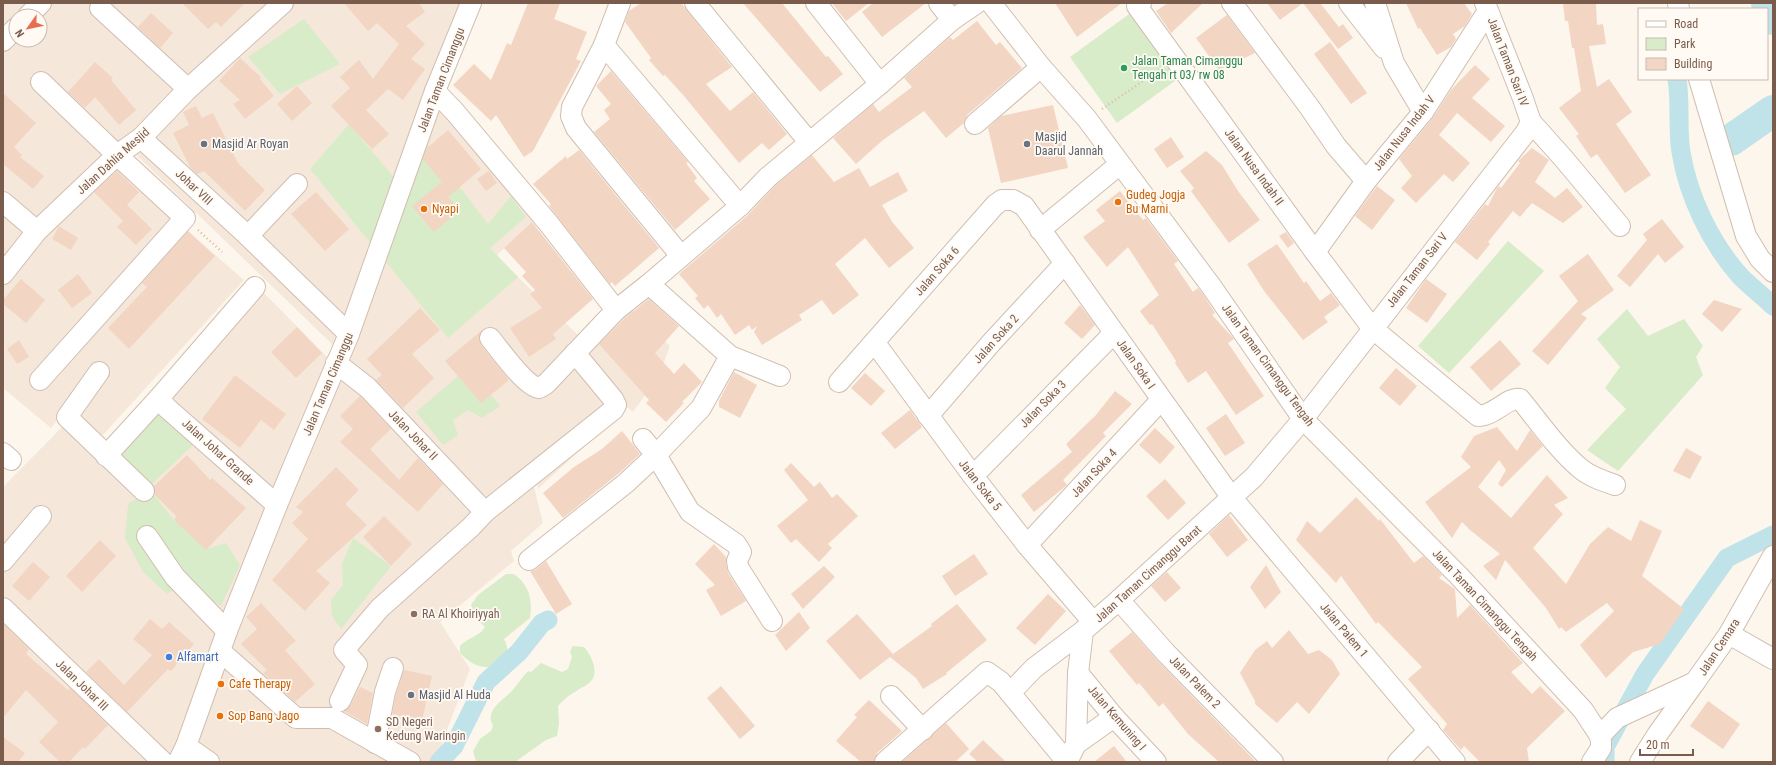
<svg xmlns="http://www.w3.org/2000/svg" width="1776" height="765" font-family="'Roboto Condensed',sans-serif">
  <rect width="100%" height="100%" fill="#fdf6ec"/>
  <g fill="#f5e8da" fill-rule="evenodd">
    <path d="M3,3H472L333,345L128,147L113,166L244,280L102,436L70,405L51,428L3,388ZM16,16H40V40H16Z"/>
    <path d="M436,97L539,212L532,222L496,256L578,335L621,299L670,346L659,376L633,412L627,407L539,488L532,479L543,523L511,551L514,561L440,622L470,669L435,762H3V487L77,412L108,453L256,285L336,366Z"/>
  </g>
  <g fill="#d8ecc9">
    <path d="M1132,12L1179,78L1117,123L1070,57Z"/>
    <path d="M304,19L340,64L280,94L248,57Z"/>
    <path d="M349,124L409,195L427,144L488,224L511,196L526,217L490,248L518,277L448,338L310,169Z"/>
    <path d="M1508,241L1544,271L1449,373L1418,346Z"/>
    <path d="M1627,309L1648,336L1684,319L1703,346L1696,357L1703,375L1618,471L1587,450L1626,409L1605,388L1620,367L1597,339Z"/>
    <path d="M469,367L500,406L482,418L468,410L453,420L458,435L443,445L416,412Z"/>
    <path d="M158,406L195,443L151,485L115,448Z"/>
    <path d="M150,490L174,520L206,549L226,543L240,565L221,606L186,583L167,594L143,572L125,538L128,504Z"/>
    <path d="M353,538L391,566L341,629L332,616L331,600L343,585L342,564Z"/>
    <path d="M506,574H514C529,585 533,600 530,618L504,639C509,649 509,656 499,662C495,665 492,667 487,667C476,668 467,660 460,653V646C468,637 479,637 485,627L476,618L471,605L478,595Z"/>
    <path d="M573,646L584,647C592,656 601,675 588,684C577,691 567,695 558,706L559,724L557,736L546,740L515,762H476L473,751L480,739L491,731L493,726C485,711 500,702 510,693C517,686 521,678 528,671L531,672L541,663L562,672L568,669L572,657L570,651Z"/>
  </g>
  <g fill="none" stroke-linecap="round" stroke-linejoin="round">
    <g stroke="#bfe3e8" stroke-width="19">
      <path d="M1677,79C1681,103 1677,128 1681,152C1688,196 1711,244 1741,277C1751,287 1763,296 1773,306"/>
      <path d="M439,762L454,746L486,682L519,652L542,623L548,620"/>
      <path d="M1605,762V747L1645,674L1727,558L1773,535"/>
    </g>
    <g stroke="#bfe3e8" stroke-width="32">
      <path d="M1767,3L1773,19"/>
      <path d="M1731,140L1773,111"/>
    </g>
  </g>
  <g fill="#f3d5c3">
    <path d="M182,3H245L221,27L216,22L208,29Z"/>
    <path d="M344,3H419L425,12L406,26L425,44L411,59L425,69L403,100L388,89L366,110L389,134L372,149L331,106L350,88L340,77L359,60L373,79L399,44L377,23L368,31Z"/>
    <path d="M528,3H560L554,19L587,32L576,59L581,61L533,151L524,157L496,115L491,121L453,85L474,64L491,80L507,43L511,45Z"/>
    <path d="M641,3H681L732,67L706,84L730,111L753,92L787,134L769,150L762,143L739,163L684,96L665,75L663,76L649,60L651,58L625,22L629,11Z"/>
    <path d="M743,3H782L826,57L828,56L843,74L820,92Z"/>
    <path d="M832,3H869L846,21Z"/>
    <path d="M873,3H926L882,37L862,12Z"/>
    <path d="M1055,3H1122L1077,37Z"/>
    <path d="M1168,3H1203L1171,33L1156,11Z"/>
    <path d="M1267,3H1303L1280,20Z"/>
    <path d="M1303,3H1320L1339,27L1343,24L1353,38L1338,49Z"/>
    <path d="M1406,3H1464L1472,14L1465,26L1453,34L1456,39L1451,47L1437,55L1420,28L1418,29Z"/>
    <path d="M1563,3H1596L1597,25L1603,24L1606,44L1589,46L1597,87L1609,79L1632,112L1616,124L1651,175L1625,193L1597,154L1591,158L1576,136L1579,134L1559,108L1581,91L1574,48H1572L1568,21H1565Z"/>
    <path d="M151,13L173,33L160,48L138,27Z"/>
    <path d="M1227,15L1255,53L1219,70L1196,38Z"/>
    <path d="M977,21L996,45L1000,42L1022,68L967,115L964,123L946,138L924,111L883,140L856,164L833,138L873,104L879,112L912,87L904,78L950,37L953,40Z"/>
    <path d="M1330,42L1367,93L1351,104L1314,54Z"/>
    <path d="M240,58L261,77L260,79L274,96L245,119L233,104L240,100L219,81Z"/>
    <path d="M95,62L113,78L111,80L136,110L119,125L95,97L85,108L68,92Z"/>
    <path d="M1475,65L1490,79L1472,98L1505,126L1491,142L1457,113L1439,135L1470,163L1453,182L1444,174L1416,203L1401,188L1412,176L1399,159L1432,119L1451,90Z"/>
    <path d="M611,71L688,162L686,163L697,178L694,181L710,199L675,230L594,132L610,119L604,110L611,104L596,86Z"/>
    <path d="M297,86L312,103L292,121L277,104Z"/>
    <path d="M3,93L36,123L14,147L22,155L20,157L44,176L33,189L3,164Z"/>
    <path d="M1053,105L1068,168L1001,183L988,128L1001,116Z"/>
    <path d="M196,106L202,118L213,113L238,163L265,190L245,211L204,171L197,174L190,167L173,133L189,125L183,112Z"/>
    <path d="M448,130L481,169L448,197L460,210L434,232L412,206L442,182L423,159L427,148Z"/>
    <path d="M1171,137L1184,157L1167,168L1154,149Z"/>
    <path d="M1532,148L1549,160L1535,182L1555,198L1567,188L1583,207L1563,223L1532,203L1520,217L1513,211L1488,242L1490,244L1477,260L1455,242L1485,204L1488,206L1497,188L1499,186L1501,188L1520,163L1518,161Z"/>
    <path d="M579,150L659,248L615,286L612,282L610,284L549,206L551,204L533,184L566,156L567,159Z"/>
    <path d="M1206,151L1222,165L1238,191L1260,220L1229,243L1191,191L1194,188L1180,171Z"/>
    <path d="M812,155L834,182L859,168L870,187L898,172L908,191L882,205L893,223L914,248L889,268L865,238L835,264L859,295L833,315L822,300L799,315L802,320L762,345L754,332L757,326L752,330L749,325L735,335L721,314L717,318L708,305L704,309L695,298L698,296L679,274L748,215L776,185Z"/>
    <path d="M117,171L139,192L127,205L152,229L136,245L117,227L123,221L94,192Z"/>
    <path d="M489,171L497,183L486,191L477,179Z"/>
    <path d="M1377,186L1395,200L1372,230L1355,216Z"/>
    <path d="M1120,191L1143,220L1146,218L1178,261L1174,264L1193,292L1198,288L1202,293L1215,313L1212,315L1234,339L1228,343L1264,396L1236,415L1206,371L1188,383L1175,363L1176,361L1152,324L1150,325L1140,311L1159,295L1128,247L1107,267L1083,237L1105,221L1096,210Z"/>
    <path d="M316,192L349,229L325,251L291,214Z"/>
    <path d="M1662,219L1684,247L1665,263L1658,254L1630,287L1617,276L1647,240L1643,234Z"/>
    <path d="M532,222L593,299L553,334L556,339L529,357L510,328L542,308L530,294L535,290L522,276L526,272L504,248Z"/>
    <path d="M59,226L78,238L71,250L52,239Z"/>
    <path d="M188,231L215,256L129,349L108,328L147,287L142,283Z"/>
    <path d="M1286,232L1294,243L1288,248L1279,236Z"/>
    <path d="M1277,244L1304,283L1306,281L1320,301L1331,293L1340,305L1324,317L1328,322L1303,340L1264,291L1247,264Z"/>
    <path d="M1588,254L1614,290L1581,314L1587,318L1548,365L1532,351L1578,301L1559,276Z"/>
    <path d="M78,274L92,293L72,308L58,290Z"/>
    <path d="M21,279L45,300L26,323L3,304V300Z"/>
    <path d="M1426,279L1447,294L1427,323L1406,308Z"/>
    <path d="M649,299L679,326L655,353L674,374L684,363L702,382L682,402L684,403L666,422L646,403L649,400L599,344L624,319Z"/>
    <path d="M1714,300L1742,309L1722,332L1702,314Z"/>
    <path d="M1080,305L1095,325L1082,339L1064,323Z"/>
    <path d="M420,308L440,330L412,354L434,378L403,408L376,380L382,375L367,359Z"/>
    <path d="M297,327L322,353L296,378L271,352Z"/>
    <path d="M481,331L479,339L481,345L509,380L481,403L445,361Z"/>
    <path d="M19,340L29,357L17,364L7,349Z"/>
    <path d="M1500,340L1521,364L1491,391L1470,367Z"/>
    <path d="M1396,368L1417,386L1400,406L1379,388Z"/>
    <path d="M734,372L757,385L740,418L719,407V401Z"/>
    <path d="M865,373L885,391L871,406L851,388Z"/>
    <path d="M235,375L286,414L274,430L261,420L240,448L202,419Z"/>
    <path d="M1115,391L1132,404L1103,433L1106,436L1063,480L1067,485L1034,512L1021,495L1072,452L1066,444L1096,415Z"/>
    <path d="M360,396L391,429L370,449L399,480L418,458L443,484L418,512L340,442L353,429L340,416Z"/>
    <path d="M910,410L922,427L895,449L881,433Z"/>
    <path d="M1226,414L1245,443L1225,456L1206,428Z"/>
    <path d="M1497,427L1517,451L1530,430L1543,446L1502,487L1498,484L1506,470L1499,460L1478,487L1511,518L1547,475L1568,498L1554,505L1563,514L1533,548L1566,584L1590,544L1608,527L1631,541L1640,520L1662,531L1642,576L1684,609L1660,644L1633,652L1606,678L1580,645L1614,611L1607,603L1566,632L1561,627L1559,629L1546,608L1505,560L1496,580L1483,566L1500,554L1470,530L1462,522L1452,538L1425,502L1471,467L1461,457L1474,436Z"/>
    <path d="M1155,428L1175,447L1160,464L1139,445Z"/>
    <path d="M622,431L640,454L618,474L563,518L543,493L574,467L602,449Z"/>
    <path d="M1686,448L1702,457L1690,479L1673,471Z"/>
    <path d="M187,455L210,480L212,478L246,508L206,550L174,520L176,516L155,495L154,486Z"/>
    <path d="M791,463L814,487L820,482L832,498L837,494L858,516L828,544L832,548L819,562L796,539L791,543L777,526L808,500L784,470Z"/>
    <path d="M336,467L359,490L345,504L367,525L316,571L330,583L305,611L272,580L308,539L292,523L303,512L296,507Z"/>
    <path d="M1165,479L1186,503L1168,520L1146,496Z"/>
    <path d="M1356,497L1379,521L1380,519L1414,563L1423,556L1442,575L1439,578L1455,589L1457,618L1470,605L1523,663L1511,672L1532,694L1540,686L1565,711L1527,748L1529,762H1480L1464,746L1461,750L1443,730L1447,724L1408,679L1422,667L1378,622L1376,624L1341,576L1336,583L1296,540L1307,521L1320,533Z"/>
    <path d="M1229,515L1248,540L1227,557L1209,534Z"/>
    <path d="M384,516L412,544L391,566L363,537Z"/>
    <path d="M100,540L116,556L82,592L66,576Z"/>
    <path d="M714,544L726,557V563L728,573L746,601L721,616L706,590L715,585L695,564Z"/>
    <path d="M974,554L988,574L955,596L942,576Z"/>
    <path d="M546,561L572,604L556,614L530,571L536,569Z"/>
    <path d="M33,562L50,577L29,601L12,586Z"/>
    <path d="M1266,565L1281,592L1265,609L1250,587Z"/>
    <path d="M824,566L835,577L803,609L791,594Z"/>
    <path d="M1167,572L1181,588L1165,602L1151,586Z"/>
    <path d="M1048,594L1066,611L1035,645L1016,628Z"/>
    <path d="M261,603L296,641L285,650L315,684L295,702L263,673L267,670L241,644L257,629L246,617Z"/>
    <path d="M957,604L987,640L946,673L947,674L923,689L916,678L890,657L860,680L826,641L857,614L893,654L932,626L931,624Z"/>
    <path d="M799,612L810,628L786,651L775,635Z"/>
    <path d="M150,619L162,629L169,622L194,644L171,671L168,669L127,712L86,672L99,659L124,685L152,655L133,639Z"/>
    <path d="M3,624L29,649L26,654L68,690L70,688L108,725L85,749L83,747L69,762H60L39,742L58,722L26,690L3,718Z"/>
    <path d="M1289,630L1308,654L1319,650L1332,660L1340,674L1309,714L1297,702L1277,723L1255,704V701L1240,673L1255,650L1267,641L1272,648Z"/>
    <path d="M1132,632L1158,661L1256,762H1219L1188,734L1163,703L1159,707L1139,683L1137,685L1109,651Z"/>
    <path d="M404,670L432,676L422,721L392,714L396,695Z"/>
    <path d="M721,686L755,726L740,739L707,698Z"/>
    <path d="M360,687L373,693L367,724L344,711L350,706Z"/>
    <path d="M869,700L902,731L877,753L874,762H861L836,741L857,717L854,715Z"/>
    <path d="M1708,701L1740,724L1723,749L1690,726Z"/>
    <path d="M946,723L969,749L955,762H902Z"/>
    <path d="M3,737L25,753L18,762H3Z"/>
    <path d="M983,740L1006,762H978L969,754Z"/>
    <path d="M1114,746L1127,762H1094Z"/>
  </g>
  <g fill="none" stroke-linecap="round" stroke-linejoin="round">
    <defs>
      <g id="minor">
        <path d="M620,3L604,45L572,107L571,116L576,128L681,256"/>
        <path d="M695,3L809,142"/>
        <path d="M816,3L880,84"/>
        <path d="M939,3L952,20"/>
        <path d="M991,3L1041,67L1087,119L1211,286L1303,419L1459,576L1583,710L1600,736L1601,742V748L1592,762"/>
        <path d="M1141,3L1137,6L1315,252L1372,328L1478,416C1494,416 1509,396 1520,399C1539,422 1558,450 1581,469C1591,477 1603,481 1615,485"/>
        <path d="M1232,3L1310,108L1336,146L1366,181"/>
        <path d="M1349,3L1384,48"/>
        <path d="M1375,3L1394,63L1423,112"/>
        <path d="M1485,3L1522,96L1531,122L1564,159L1620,226"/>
        <path d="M1678,3L1679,9"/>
        <path d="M100,8L188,89"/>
        <path d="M28,16L41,3"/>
        <path d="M3,41L16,28"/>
        <path d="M604,45L740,206"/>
        <path d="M1699,79L1746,236L1760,259L1773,272"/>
        <path d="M435,91L455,112L549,224L616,310"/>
        <path d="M975,124L1041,67"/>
        <path d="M141,138L248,236L349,334"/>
        <path d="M3,202L37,231"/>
        <path d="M1040,230L1120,164"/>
        <path d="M248,236L297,184"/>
        <path d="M1315,252L1366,181L1423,112L1488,11"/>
        <path d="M3,274L37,231L117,155L141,138L188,89L283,3"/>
        <path d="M649,284L730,356L780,376"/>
        <path d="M255,287L159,398L167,408L277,505"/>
        <path d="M490,338C500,350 525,386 539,388L546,384L616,310L649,284L740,206L768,177L880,84L952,20L977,3"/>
        <path d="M875,343L973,476L1027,545L1093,622"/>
        <path d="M336,363L368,388L485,512"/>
        <path d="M99,372L67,417L144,491"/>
        <path d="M40,380L185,218L117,155L41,82"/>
        <path d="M839,382L995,205L1002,200H1013L1024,206L1232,498L1455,762"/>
        <path d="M928,416L991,343L1065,263"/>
        <path d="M643,439L656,455L690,512L736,544L741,552L737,561L738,567L772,621"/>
        <path d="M3,453L11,460"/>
        <path d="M106,456L159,398"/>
        <path d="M973,476L1114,333"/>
        <path d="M147,536L175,577L227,631"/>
        <path d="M1027,545L1161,400"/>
        <path d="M529,560L626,483L656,455L701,408L730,356"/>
        <path d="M3,561L41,516"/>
        <path d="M1119,600L1166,653L1273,762"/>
        <path d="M3,608L163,762"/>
        <path d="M1729,634L1773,659"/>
        <path d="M220,651L296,718H332L410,762"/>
        <path d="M1078,673L1114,717L1156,762"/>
        <path d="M1010,693L1034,668L1083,631"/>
        <path d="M891,696L923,730"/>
        <path d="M340,701L357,665L344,650L380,608L471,527L485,512L613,410L616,405L613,399L575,353"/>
        <path d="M1600,736L1617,718L1695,682L1729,634L1773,556"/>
        <path d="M375,743L385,692L393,668"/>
        <path d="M1076,744L1114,717"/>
        <path d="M186,746L209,762"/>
        <path d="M178,762L186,746L227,631L277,505L349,334L435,91L471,3"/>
        <path d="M885,762L987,672L1001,682L1067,762"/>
        <path d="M1067,762L1076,744L1078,673L1083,631L1119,600L1254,477L1303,419L1526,132L1531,122"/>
        <path d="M1398,762L1429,730"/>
        <path d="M1640,762L1657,735L1695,682"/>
      </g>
    </defs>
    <use href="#minor" stroke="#d1beb0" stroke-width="22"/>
    <g stroke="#d9b8a5" stroke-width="2.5" stroke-dasharray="1 3" stroke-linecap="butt">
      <path d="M1102,109L1161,69"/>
      <path d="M198,230L222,252"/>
    </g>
    <use href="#minor" stroke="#fff" stroke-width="20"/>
  </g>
  <circle fill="#2e9e5b" stroke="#fffaf3" stroke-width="1.5" cx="1124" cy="68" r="4"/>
  <g fill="#6b7280" stroke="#fffaf3" stroke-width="1.5">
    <circle cx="204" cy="144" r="4"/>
    <circle cx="1027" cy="144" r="4"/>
    <circle cx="411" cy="695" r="4"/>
  </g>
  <g fill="#e8710a" stroke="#fffaf3" stroke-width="1.5">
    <circle cx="1118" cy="202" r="4"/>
    <circle cx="424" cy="209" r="4"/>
    <circle cx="221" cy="684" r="4"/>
    <circle cx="220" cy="716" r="4"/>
  </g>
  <g fill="#8d6e63" stroke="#fffaf3" stroke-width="1.5">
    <circle cx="414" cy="614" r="4"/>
    <circle cx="378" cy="729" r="4"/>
  </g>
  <circle fill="#3f7fe0" stroke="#fffaf3" stroke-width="1.5" cx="169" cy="657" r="4"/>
  <g text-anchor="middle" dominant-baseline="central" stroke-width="3.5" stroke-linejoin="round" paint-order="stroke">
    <g font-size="12" fill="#27864d" stroke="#fffaf3" text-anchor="start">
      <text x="1132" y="61">Jalan Taman Cimanggu<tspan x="1132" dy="14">Tengah rt 03/ rw 08</tspan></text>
    </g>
    <g font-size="12" fill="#7a5c4d" stroke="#fffaf3">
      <text transform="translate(1508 62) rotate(69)">Jalan Taman Sari IV</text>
      <text transform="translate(441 80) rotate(-69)">Jalan Taman Cimanggu</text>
      <text transform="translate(1404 133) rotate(-52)">Jalan Nusa Indah V</text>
      <text transform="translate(113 161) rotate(-42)">Jalan Dahlia Mesjid</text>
      <text transform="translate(1254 167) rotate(54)">Jalan Nusa Indah II</text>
      <text transform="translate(194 187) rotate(43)">Johar VIII</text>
      <text transform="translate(1417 270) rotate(-52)">Jalan Taman Sari V</text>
      <text transform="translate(937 271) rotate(-49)">Jalan Soka 6</text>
      <text transform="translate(996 339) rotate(-48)">Jalan Soka 2</text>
      <text transform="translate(1136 364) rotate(55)">Jalan Soka I</text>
      <text transform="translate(1268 365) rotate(54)">Jalan Taman Cimanggu Tengah</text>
      <text transform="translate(328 384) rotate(-67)">Jalan Taman Cimanggu</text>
      <text transform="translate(1043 404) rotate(-46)">Jalan Soka 3</text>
      <text transform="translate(413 435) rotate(46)">Jalan Johar II</text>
      <text transform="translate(218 452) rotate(42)">Jalan Johar Grande</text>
      <text transform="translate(1094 473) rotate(-47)">Jalan Soka 4</text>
      <text transform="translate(980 485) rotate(52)">Jalan Soka 5</text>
      <text transform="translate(1148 574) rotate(-42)">Jalan Taman Cimanggu Barat</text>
      <text transform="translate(1485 605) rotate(47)">Jalan Taman Cimanggu Tengah</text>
      <text transform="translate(1344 630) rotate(50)">Jalan Palem 1</text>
      <text transform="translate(1719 647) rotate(-57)">Jalan Cemara</text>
      <text transform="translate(1195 682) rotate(46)">Jalan Palem 2</text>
      <text transform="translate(82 685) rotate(44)">Jalan Johar III</text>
      <text transform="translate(1117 718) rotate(49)">Jalan Kemuning I</text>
    </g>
    <g font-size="12" fill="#5b616d" stroke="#fffaf3" text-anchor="start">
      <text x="1035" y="137">Masjid<tspan x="1035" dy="14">Daarul Jannah</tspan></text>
      <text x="212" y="144">Masjid Ar Royan</text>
      <text x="419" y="695">Masjid Al Huda</text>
    </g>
    <g font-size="12" fill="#c56008" stroke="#fffaf3" text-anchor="start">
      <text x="1126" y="195">Gudeg Jogja<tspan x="1126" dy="14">Bu Marni</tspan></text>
      <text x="432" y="209">Nyapi</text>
      <text x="229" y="684">Cafe Therapy</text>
      <text x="228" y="716">Sop Bang Jago</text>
    </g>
    <g font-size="12" fill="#785e54" stroke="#fffaf3" text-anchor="start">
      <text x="422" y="614">RA Al Khoiriyyah</text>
      <text x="386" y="722">SD Negeri<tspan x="386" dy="14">Kedung Waringin</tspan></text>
    </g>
    <g font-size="12" fill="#366cbe" stroke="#fffaf3" text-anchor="start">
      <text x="177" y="657">Alfamart</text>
    </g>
  </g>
  <rect width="1776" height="765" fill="none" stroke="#7a5c4d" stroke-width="8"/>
  <rect x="1638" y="8" width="130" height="72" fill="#fffaf3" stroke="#cabbb1"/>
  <rect x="1646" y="21" width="20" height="6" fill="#ffffff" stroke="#cabbb1"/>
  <text x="1674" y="28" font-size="12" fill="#7a5c4d">Road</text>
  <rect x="1646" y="38" width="20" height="12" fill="#d8ecc9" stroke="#cabbb1"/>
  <text x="1674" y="48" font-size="12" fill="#7a5c4d">Park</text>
  <rect x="1646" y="58" width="20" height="12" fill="#f3d5c3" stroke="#cabbb1"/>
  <text x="1674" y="68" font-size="12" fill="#7a5c4d">Building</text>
  <g transform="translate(28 28) rotate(237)"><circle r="19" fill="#fffaf3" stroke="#cabbb1"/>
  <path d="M0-3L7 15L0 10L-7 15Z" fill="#e76f51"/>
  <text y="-6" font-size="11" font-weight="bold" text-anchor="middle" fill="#7a5c4d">N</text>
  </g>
  <path d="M1640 749v6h53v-6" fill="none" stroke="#7a5c4d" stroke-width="2"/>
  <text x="1646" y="749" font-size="12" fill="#7a5c4d" stroke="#fffaf3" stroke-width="3" paint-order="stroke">20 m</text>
</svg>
